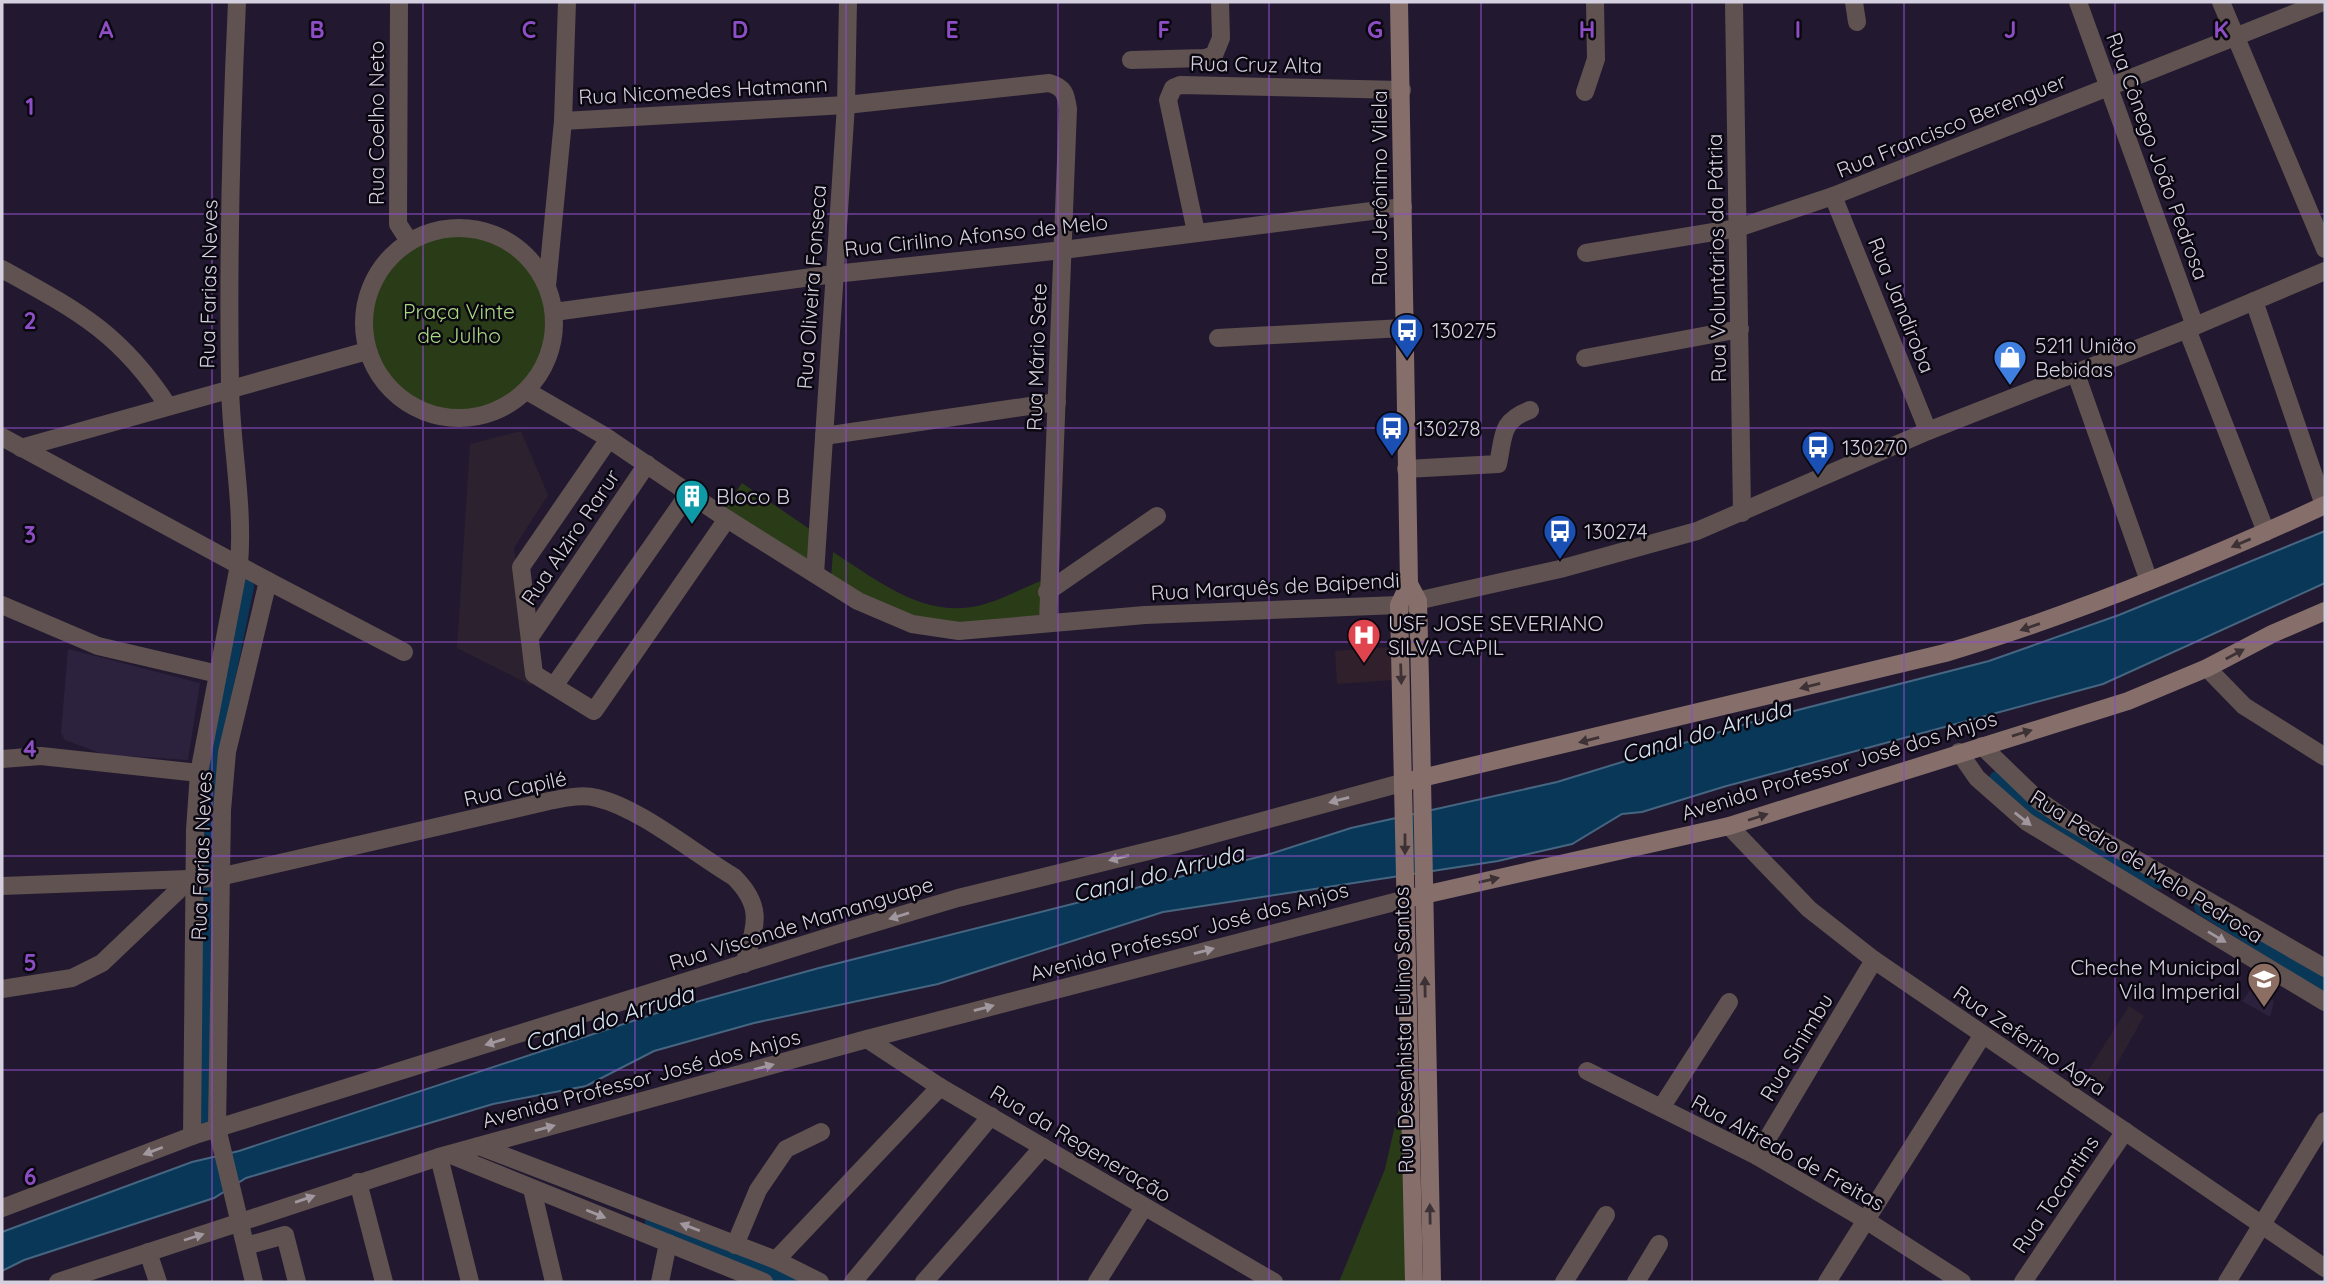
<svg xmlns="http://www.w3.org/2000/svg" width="2327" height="1284" font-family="Quicksand,sans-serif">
  <rect width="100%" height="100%" fill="#221930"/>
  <g fill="#2c212f">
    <path d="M521,431L548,495L514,548L532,686L457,648L470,444Z"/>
    <path d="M2129,1006L2144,1016L2100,1094L2081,1082Z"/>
  </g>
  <g fill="#2c223d">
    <path d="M68,649L200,683L188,760L129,756L119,760L65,740L61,733Z"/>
    <path d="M2252,987L2274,1001L2270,1017L2242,1001Z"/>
  </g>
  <path fill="#2f202c" d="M1392,647V680L1337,684L1335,651Z"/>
  <g fill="#293c17">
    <circle cx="459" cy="323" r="95"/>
    <path d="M742,483L814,532L810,561L725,508Z"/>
    <path d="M833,552C880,582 929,623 988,603C1007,597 1025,587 1043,580L1041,613L1032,620L922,624L831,578Z"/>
    <path d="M1406,1107L1407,1270L1404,1282H1339L1385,1169L1399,1108Z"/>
  </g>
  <path fill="#083758" stroke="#466580" stroke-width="2" d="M2325,531V583L2103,684L1723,787L1642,812L1622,814L1572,844L1498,861L1163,912L938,984L754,1023L654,1051L586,1086L493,1104L246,1178L214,1198L24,1260L2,1271V1232L192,1162L239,1151L660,1012L819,968L1270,854L1351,828L1557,782L1759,720L1989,661L2119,615Z"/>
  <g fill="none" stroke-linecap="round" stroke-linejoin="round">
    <g stroke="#083758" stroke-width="16">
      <path d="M1997,779L2023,808L2088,842L2107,857L2159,881"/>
      <path d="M2202,907L2325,984"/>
      <path d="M202,1116L209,767L246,587"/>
      <path d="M653,1222L795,1282"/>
    </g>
    <g stroke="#605250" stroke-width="18">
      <path d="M399,2L398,224L409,241"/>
      <path d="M1734,2L1742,513"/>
      <path d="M1854,2L1857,22"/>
      <path d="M2078,2L2195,326"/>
      <path d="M2221,2L2325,249"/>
      <path d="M1131,60L1205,58L1214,55L1221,38L1220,2"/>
      <path d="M1585,92L1596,59L1595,2"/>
      <path d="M563,121L846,105L1049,83C1064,87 1066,94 1068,109L1048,622"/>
      <path d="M1833,196L1928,431"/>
      <circle cx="459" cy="323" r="95"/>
      <path d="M1196,232L1168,100L1173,88L1180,85L1402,90"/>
      <path d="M1586,253L1738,228L1833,196L2323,2"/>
      <path d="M2,269C76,310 120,332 168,406"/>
      <path d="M547,286L563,121L567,2"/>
      <path d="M2254,301L2324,505"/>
      <path d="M554,312L834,274L1063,250L1403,207"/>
      <path d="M2187,329L2266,532"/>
      <path d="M1218,338L1403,328"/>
      <path d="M1585,358L1740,329"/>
      <path d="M2075,371L2149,581"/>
      <path d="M527,391L603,435L724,517L858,601L912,624L959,631L1145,615L1399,605"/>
      <path d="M824,436L1057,402"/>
      <path d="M2,437L268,581L227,752L222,810L217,1128L254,1282"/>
      <path d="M609,439L521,567L534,674L594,711L727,519"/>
      <path d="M21,448L367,351"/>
      <path d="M1406,469L1498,464C1504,436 1500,421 1530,410"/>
      <path d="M815,574L846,105L848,2"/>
      <path d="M268,581L404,652"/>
      <path d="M1047,592L1157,516"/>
      <path d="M2,605L98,646L218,674"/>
      <path d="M530,637L647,464"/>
      <path d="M2207,668L2244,706L2325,757"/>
      <path d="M554,686L689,493"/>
      <path d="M1982,746L2038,800L2064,818L2325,968"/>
      <path d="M1959,752L1977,778L2027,822L2325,1002"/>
      <path d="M2,759L41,756L199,773"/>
      <path d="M1729,826L1809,909L1874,960L2325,1268"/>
      <path d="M2,886L215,878L549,801C565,798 581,794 597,798C640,808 695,854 734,877C765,908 755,927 744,964"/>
      <path d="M2,989L72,978L102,963L188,881"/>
      <path d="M867,1039L940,1087L1274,1282"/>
      <path d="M1587,1071L1757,1156L1864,1219L1962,1282"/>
      <path d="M1661,1108L1729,1002"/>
      <path d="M192,1136L195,830L199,773L239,565C244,504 231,446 230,385C228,258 231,129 237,2"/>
      <path d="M479,1146L776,1260L820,1282"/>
      <path d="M451,1155L764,1282"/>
      <path d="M1757,1156L1874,960"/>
      <path d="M439,1157L470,1282"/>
      <path d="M358,1182L384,1282"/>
      <path d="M532,1189L554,1282"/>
      <path d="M2,1208L192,1136L841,933L958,898L1181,843L1405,782"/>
      <path d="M735,1245L758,1190L786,1149L821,1132"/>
      <path d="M246,1246L285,1235L297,1282"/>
      <path d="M148,1252L158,1282"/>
      <path d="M776,1260L940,1087"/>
      <path d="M58,1282L439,1157L867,1039L1406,899"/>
      <path d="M660,1282L668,1243"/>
      <path d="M853,1282L991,1116"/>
      <path d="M924,1282L1043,1147"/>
      <path d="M1097,1282L1144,1207"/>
      <path d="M1564,1282L1606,1215"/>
      <path d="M1636,1282L1659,1244"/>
      <path d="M1827,1282L1982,1036"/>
      <path d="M2023,1282L2125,1131"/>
      <path d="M2227,1282L2325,1121"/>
    </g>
    <path stroke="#605250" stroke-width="18" d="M1403,604L1560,569L1697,531L1928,431L2195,326L2325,271"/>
    <g stroke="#866f6b" stroke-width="18">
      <path d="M1399,2L1409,584L1418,601L1420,680L1432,1282"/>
      <path d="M1409,584L1399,605L1414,1282"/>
      <path d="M1405,782L1945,653C2076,614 2202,562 2325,505"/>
      <path d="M1406,899L1729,826L2128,701L2207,668L2272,634L2325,611"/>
    </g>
  </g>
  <defs><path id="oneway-solid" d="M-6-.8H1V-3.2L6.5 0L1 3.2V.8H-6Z" transform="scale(1.75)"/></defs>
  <g fill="#3c3134">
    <use href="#oneway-solid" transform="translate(2241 543) rotate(157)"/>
    <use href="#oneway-solid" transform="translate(2030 627) rotate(161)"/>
    <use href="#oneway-solid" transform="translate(2235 654) rotate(-28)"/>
    <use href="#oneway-solid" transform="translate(1401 674) rotate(88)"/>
    <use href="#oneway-solid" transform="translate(1810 686) rotate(166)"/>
    <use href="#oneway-solid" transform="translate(2022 733) rotate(-17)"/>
    <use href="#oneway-solid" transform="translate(1589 740) rotate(166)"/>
    <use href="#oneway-solid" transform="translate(1758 817) rotate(-18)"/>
    <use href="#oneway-solid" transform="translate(1405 844) rotate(90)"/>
    <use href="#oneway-solid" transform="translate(1489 880) rotate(-13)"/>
    <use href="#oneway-solid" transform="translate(1425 987) rotate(-91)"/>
    <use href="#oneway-solid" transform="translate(1430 1214) rotate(-91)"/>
  </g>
  <g fill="#a0979f">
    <use href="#oneway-solid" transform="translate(1339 800) rotate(165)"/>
    <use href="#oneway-solid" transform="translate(2023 819) rotate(38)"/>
    <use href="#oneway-solid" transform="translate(1119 858) rotate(166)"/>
    <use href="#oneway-solid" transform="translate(899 916) rotate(163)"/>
    <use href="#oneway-solid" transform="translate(2217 937) rotate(31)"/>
    <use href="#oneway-solid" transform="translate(1204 951) rotate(-15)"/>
    <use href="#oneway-solid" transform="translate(984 1008) rotate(-15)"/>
    <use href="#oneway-solid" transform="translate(495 1042) rotate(163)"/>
    <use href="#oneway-solid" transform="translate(764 1067) rotate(-15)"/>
    <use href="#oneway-solid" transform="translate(545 1128) rotate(-15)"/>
    <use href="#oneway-solid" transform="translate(153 1151) rotate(159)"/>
    <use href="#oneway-solid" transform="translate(305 1199) rotate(-19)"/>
    <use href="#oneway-solid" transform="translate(596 1214) rotate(22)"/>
    <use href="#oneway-solid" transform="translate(690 1227) rotate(-159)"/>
    <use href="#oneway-solid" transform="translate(194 1237) rotate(-18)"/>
  </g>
  <path fill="none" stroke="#8d4dc5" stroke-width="2" stroke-opacity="0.55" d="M212,2V1282M423,2V1282M635,2V1282M846,2V1282M1058,2V1282M1269,2V1282M1481,2V1282M1692,2V1282M1904,2V1282M2115,2V1282M2,214H2325M2,428H2325M2,642H2325M2,856H2325M2,1070H2325"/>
  <defs>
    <symbol id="bus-pin" viewBox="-11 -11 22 30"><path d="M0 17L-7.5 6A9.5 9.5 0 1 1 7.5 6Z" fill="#1a4fb4" stroke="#0a0710"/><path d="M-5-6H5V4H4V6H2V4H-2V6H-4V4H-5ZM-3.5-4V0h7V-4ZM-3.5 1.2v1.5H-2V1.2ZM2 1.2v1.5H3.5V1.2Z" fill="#fff"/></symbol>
    <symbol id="shop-pin" viewBox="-11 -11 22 30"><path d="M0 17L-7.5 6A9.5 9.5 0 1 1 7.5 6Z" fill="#3f7fe0" stroke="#0a0710"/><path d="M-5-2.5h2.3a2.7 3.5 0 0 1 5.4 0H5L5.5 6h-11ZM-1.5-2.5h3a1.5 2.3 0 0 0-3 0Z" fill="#fff"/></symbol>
    <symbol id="building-pin" viewBox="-11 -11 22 30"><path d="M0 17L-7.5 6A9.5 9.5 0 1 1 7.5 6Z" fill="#0f9aa8" stroke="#0a0710"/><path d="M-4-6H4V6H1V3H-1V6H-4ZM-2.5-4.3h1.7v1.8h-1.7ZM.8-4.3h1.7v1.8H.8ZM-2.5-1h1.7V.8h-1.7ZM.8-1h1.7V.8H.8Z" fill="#fff"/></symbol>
    <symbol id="hospital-pin" viewBox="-11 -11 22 30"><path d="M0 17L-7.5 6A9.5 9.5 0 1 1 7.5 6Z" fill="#e0444e" stroke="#0a0710"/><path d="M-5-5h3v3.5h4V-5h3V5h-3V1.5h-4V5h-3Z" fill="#fff"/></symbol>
    <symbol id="school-pin" viewBox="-11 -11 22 30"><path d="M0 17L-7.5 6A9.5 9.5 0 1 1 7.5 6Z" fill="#8d6e63" stroke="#0a0710"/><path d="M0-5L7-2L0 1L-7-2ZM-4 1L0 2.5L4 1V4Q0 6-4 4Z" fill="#fff"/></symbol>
  </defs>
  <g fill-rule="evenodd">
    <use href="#bus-pin" x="1388" y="311" width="38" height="52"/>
    <use href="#shop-pin" x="1991" y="338" width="38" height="52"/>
    <use href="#bus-pin" x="1373" y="409" width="38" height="52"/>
    <use href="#bus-pin" x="1799" y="428" width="38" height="52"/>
    <use href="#building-pin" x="673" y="477" width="38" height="52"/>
    <use href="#bus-pin" x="1541" y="512" width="38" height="52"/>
    <use href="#hospital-pin" x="1345" y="616" width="38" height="52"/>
    <use href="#school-pin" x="2245" y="960" width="38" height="52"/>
  </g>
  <g text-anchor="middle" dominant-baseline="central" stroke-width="5" stroke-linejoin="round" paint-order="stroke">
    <g font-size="21" fill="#d5d0df" stroke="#0a0710">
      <text transform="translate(1256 64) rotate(1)">Rua Cruz Alta</text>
      <text transform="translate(703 90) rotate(-3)">Rua Nicomedes Hatmann</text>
      <text transform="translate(376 123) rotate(-90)">Rua Coelho Neto</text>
      <text transform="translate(1951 125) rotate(-22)">Rua Francisco Berenguer</text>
      <text transform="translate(2158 156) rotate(70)">Rua Cônego João Pedrosa</text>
      <text transform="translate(1379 188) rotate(-90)">Rua Jerônimo Vilela</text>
      <text transform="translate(976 235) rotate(-6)">Rua Cirilino Afonso de Melo</text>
      <text transform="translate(1716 258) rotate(-91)">Rua Voluntários da Pátria</text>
      <text transform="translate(208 284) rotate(-89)">Rua Farias Neves</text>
      <text transform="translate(811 287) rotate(-86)">Rua Oliveira Fonseca</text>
      <text transform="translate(1902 305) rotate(68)">Rua Jandiroba</text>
      <text transform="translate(1036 357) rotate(-88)">Rua Mário Sete</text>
      <text transform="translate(570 537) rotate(-56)">Rua Alziro Rarur</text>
      <text transform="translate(1275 586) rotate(-3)">Rua Marquês de Baipendi</text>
      <text transform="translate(1839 765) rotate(-17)">Avenida Professor José dos Anjos</text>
      <text transform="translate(515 788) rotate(-12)">Rua Capilé</text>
      <text transform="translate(201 856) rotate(-88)">Rua Farias Neves</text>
      <text transform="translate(2147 866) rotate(32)">Rua Pedro de Melo Pedrosa</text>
      <text transform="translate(801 923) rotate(-17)">Rua Visconde Mamanguape</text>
      <text transform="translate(1189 931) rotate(-15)">Avenida Professor José dos Anjos</text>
      <text transform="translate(1403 1030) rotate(-91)">Rua Desenhista Eulino Santos</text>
      <text transform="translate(2030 1040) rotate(34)">Rua Zeferino Agra</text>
      <text transform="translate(1796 1047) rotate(-59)">Rua Sinimbu</text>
      <text transform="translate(641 1078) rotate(-15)">Avenida Professor José dos Anjos</text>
      <text transform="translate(1081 1143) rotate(31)">Rua da Regeneração</text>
      <text transform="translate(1788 1152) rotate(29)">Rua Alfredo de Freitas</text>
      <text transform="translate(2055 1194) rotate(-56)">Rua Tocantins</text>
    </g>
    <g font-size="21" fill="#aad882" stroke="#0a0710">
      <text x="459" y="311">Praça Vinte<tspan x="459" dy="24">de Julho</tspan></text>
    </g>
    <g font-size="21" fill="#d5d0df" stroke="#0a0710" text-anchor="start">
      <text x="1432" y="330">130275</text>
      <text x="2035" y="345">5211 União<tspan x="2035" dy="24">Bebidas</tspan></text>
      <text x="1416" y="428">130278</text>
      <text x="1842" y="447">130270</text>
      <text x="716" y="496">Bloco B</text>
      <text x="1584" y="531">130274</text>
      <text x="1388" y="623">USF JOSE SEVERIANO<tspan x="1388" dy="24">SILVA CAPIL</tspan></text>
      <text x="2240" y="967" text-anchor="end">Cheche Municipal<tspan x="2240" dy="24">Vila Imperial</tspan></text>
    </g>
    <g font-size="23" font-style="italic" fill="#d7e6f4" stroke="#0a0710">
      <text transform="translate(1706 731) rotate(-16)">Canal do Arruda</text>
      <text transform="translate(1158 873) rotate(-14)">Canal do Arruda</text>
      <text transform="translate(609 1018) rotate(-17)">Canal do Arruda</text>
    </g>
  </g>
  <g font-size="23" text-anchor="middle" font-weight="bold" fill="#8d4dc5" stroke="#0a0710" stroke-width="5" stroke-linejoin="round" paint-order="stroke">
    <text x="106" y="38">A</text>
    <text x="317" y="38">B</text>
    <text x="529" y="38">C</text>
    <text x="740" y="38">D</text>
    <text x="952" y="38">E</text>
    <text x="1164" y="38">F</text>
    <text x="1375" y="38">G</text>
    <text x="1587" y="38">H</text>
    <text x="1798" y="38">I</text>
    <text x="2010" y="38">J</text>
    <text x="2221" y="38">K</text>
    <text x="30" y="115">1</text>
    <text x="30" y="329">2</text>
    <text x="30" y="543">3</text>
    <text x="30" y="757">4</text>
    <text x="30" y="971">5</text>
    <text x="30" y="1185">6</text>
  </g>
  <rect width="2327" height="1284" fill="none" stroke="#d5d0df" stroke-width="7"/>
</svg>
